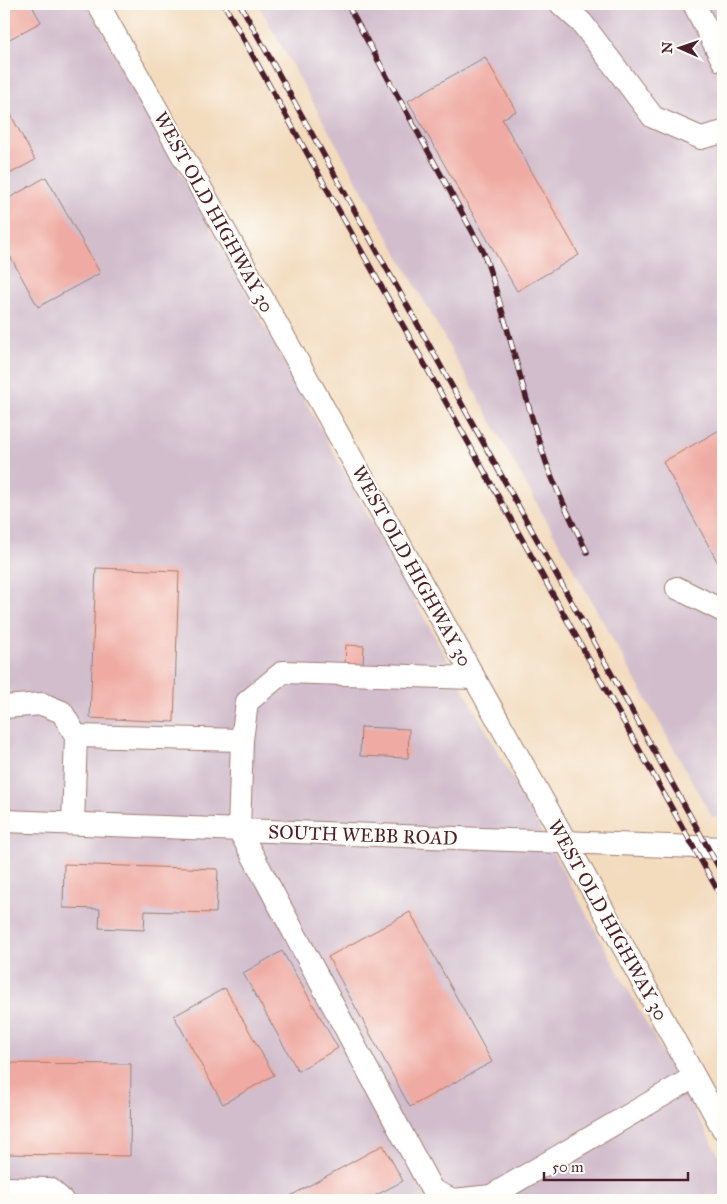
<svg xmlns="http://www.w3.org/2000/svg" width="727" height="1204" font-family="'IM FELL Great Primer',serif">
  <rect width="100%" height="100%" fill="#fdfcf7"/>
  <filter id="ink" filterUnits="userSpaceOnUse"><feTurbulence type="fractalNoise" baseFrequency=".02" numOctaves="2"/><feDisplacementMap in="SourceGraphic" scale="10" xChannelSelector="R" yChannelSelector="G"/><feConvolveMatrix kernelMatrix="1 2 1 2 8 2 1 2 1" color-interpolation-filters="sRGB"/></filter>
  <filter id="wash" filterUnits="userSpaceOnUse"><feTurbulence type="fractalNoise" baseFrequency=".0096" numOctaves="4" result="noise"/><feDisplacementMap in="SourceGraphic" scale="20" xChannelSelector="R" yChannelSelector="G"/><feGaussianBlur stdDeviation="1.12" result="paint"/><feColorMatrix in="noise" values="0 0 0 0 0 0 0 0 0 0 0 0 0 0 0 0 0 1.4 0 .05"/><feComposite in="paint" operator="in"/></filter>
  <g filter="url(#wash)">
    <rect width="100%" height="100%" fill="#f3dbbe"/>
    <g fill="#d1bdcc">
      <path d="M4,4H88L723,1163V1200H4Z"/>
      <path d="M258,4H723V817H712Z"/>
    </g>
    <g id="blocks">
      <g fill="#efaba3">
        <path d="M4,4H31L41,22L4,42Z"/>
        <path d="M485,57L516,111L502,119L579,255L517,291L408,101Z"/>
        <path d="M4,102L35,160L4,177Z"/>
        <path d="M46,177L100,273L38,307L4,245V201Z"/>
        <path d="M723,428V572L663,462Z"/>
        <path d="M96,568L179,571L174,722L90,718Z"/>
        <path d="M346,645L364,646L362,684L344,683Z"/>
        <path d="M361,727L409,729L408,758L360,756Z"/>
        <path d="M64,864L218,869L216,913L145,911L144,930L99,928L100,909L63,908Z"/>
        <path d="M410,912L492,1062L410,1107L328,957Z"/>
        <path d="M282,951L338,1048L298,1071L243,973Z"/>
        <path d="M225,988L274,1075L223,1104L174,1016Z"/>
        <path d="M4,1063L131,1064L130,1156L4,1154Z"/>
        <path d="M383,1145L403,1181L367,1200H283Z"/>
      </g>
    </g>
  </g>
  <g filter="url(#ink)">
    <use href="#blocks" fill-opacity="0" stroke="#9e7d74" stroke-width="1"/>
    <g fill="none" stroke-linecap="round" stroke-linejoin="round">
      <defs>
        <g id="minor">
          <path d="M98,4L566,842L723,1129"/>
          <path d="M561,4L582,23L653,117L701,138L723,132"/>
          <path d="M694,4L723,61"/>
          <path d="M677,588L723,611"/>
          <path d="M474,678L283,672L247,702L242,740L239,830L432,1190L453,1200L491,1196L694,1077"/>
          <path d="M4,707L42,704L62,712L76,736L73,823"/>
          <path d="M76,736L242,740"/>
          <path d="M4,821L723,848"/>
          <path d="M4,1188L50,1189L62,1200"/>
        </g>
      </defs>
      <use href="#minor" stroke="#9e7d74" stroke-width="24"/>
      <use href="#minor" stroke="#fff" stroke-width="22"/>
      <defs>
        <g id="rail">
          <path d="M224,4L723,900"/>
          <path d="M240,4L723,875"/>
          <path d="M347,4L483,251C508,320 522,393 546,462C557,493 573,523 587,552"/>
        </g>
      </defs>
      <use href="#rail" stroke="#4a1f2b" stroke-width="5.5"/>
      <use href="#rail" stroke="#fdfcf7" stroke-width="4" stroke-dasharray="11" stroke-linecap="butt"/>
    </g>
  </g>
  <g text-anchor="middle" dominant-baseline="central" stroke-width="4.5" stroke-linejoin="round" paint-order="stroke">
    <g font-size="19" fill="#4a1f2b" stroke="#fdfcf7">
      <text transform="translate(214 212) rotate(61)">WEST OLD HIGHWAY 30</text>
      <text transform="translate(412 566) rotate(61)">WEST OLD HIGHWAY 30</text>
      <text transform="translate(363 835) rotate(2)">SOUTH WEBB ROAD</text>
      <text transform="translate(608 920) rotate(61)">WEST OLD HIGHWAY 30</text>
    </g>
  </g>
  <rect width="727" height="1204" fill="none" stroke="#fdfcf7" stroke-width="20"/>
  <g transform="translate(680 48) rotate(272)" stroke="#fdfcf7" stroke-width="4" paint-order="stroke">
  <path d="M0-4L9 19L0 12L-9 19Z" fill="#4a1f2b"/>
  <text y="-8" font-size="14" font-weight="bold" text-anchor="middle" fill="#4a1f2b">N</text>
  </g>
  <path d="M544 1172v8h144v-8" fill="none" stroke="#4a1f2b" stroke-width="2.5"/>
  <text x="552" y="1172" font-size="15" fill="#4a1f2b" stroke="#fdfcf7" stroke-width="4" paint-order="stroke">50 m</text>
</svg>
